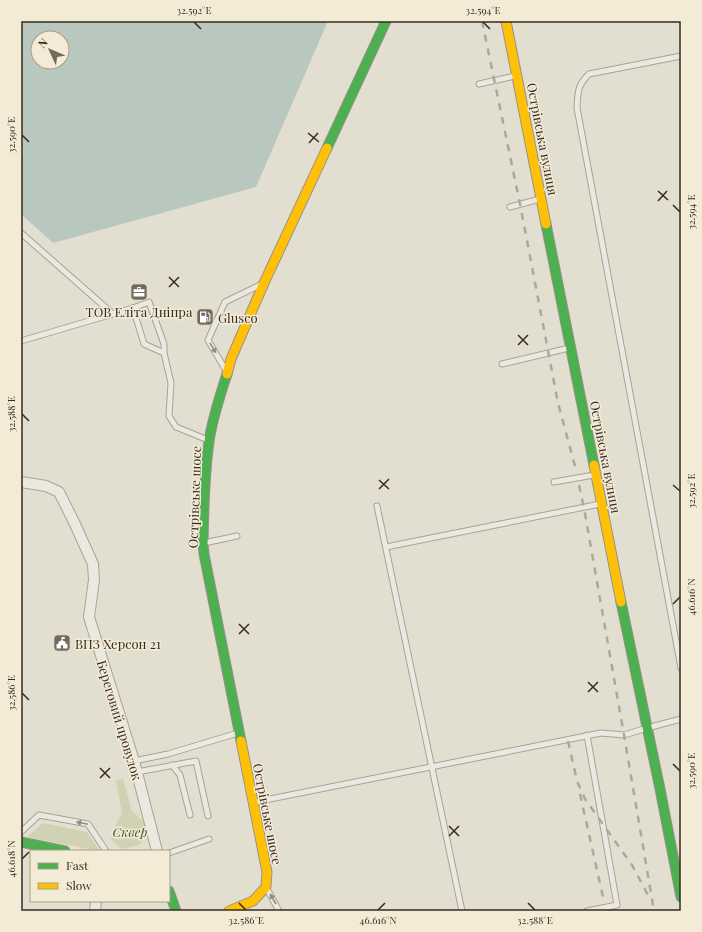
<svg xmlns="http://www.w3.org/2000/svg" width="702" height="932" font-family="'Playfair Display',serif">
  <rect width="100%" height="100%" fill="#e2ded0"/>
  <g fill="#d0d2b3">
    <path d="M123,779L132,811L147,825L148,835L139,845L122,849L111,839L113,831L122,813L116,780Z"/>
    <path d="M43,823L87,832L100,851L27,837Z"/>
  </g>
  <path fill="#b9c8bf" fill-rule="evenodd" d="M21,21H328L256,187L53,243L21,214ZM38,38H62V62H38Z"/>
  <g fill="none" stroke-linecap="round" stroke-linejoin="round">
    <defs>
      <g id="lane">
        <path d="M681,56L589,74C577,86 578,92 577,108L681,668"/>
        <path d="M479,84L515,76"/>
        <path d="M510,207L540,199"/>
        <path d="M21,233L113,314"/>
        <path d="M133,308L149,302L164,344V353L171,383L169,416L176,427L208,440"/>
        <path d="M21,341L133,308L144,344L164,353"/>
        <path d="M502,364L569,348"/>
        <path d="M225,369L208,340L225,302L260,285"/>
        <path d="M554,482L594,475"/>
        <path d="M377,506L462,911"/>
        <path d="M204,543L237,536"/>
        <path d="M386,547L600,504"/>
        <path d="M587,735L617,905L587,911"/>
        <path d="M134,761L168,754L238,733"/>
        <path d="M172,765L180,775L190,815"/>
        <path d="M137,772L196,761L208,816"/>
        <path d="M255,802L601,733L624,735L647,728L681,719"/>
        <path d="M21,832L39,815L88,824L106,851"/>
        <path d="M169,853L209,839"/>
        <path d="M267,889L279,911"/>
      </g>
      <g id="street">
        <path d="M21,482L46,486L59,492L74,522L93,564L94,580L89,617L134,761L157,851"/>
        <path d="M95,911L96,901"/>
      </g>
      <g id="fast">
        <path d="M327,148L386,21"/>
        <path d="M546,224L594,465"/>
        <path d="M227,374C220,396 212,419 209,442C204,476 204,509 203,543L204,554L241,741"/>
        <path d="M621,602L660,789L681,897"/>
        <path d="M21,842L65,851"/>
        <path d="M169,891L176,911"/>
      </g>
      <g id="slow">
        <path d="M506,21L546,224"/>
        <path d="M227,374L231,359L264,283L327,148"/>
        <path d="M594,465L621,602"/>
        <path d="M229,911L253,901L266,887L267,872L241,741"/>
      </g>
    </defs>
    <use href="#lane" stroke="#a8a398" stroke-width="7"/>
    <use href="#street" stroke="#a8a398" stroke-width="12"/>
    <use href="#fast" stroke="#989288" stroke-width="11"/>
    <use href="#slow" stroke="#989288" stroke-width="11"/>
    <use href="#lane" stroke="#ebe8e0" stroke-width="5"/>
    <use href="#street" stroke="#ebe8e0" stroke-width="10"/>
    <use href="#fast" stroke="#4caf50" stroke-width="9"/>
    <use href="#slow" stroke="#ffc107" stroke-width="9"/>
    <g stroke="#aba8a0" stroke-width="2.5" stroke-dasharray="7 7" stroke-linecap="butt">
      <path d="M482,21L520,204L558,403L576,470"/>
      <path d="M579,485L584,508L624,735L654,911"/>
      <path d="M568,741L577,781L585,799L632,865L649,897"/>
      <path d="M580,794L603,897"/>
    </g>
  </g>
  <defs><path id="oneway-solid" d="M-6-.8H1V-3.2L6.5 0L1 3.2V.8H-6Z"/></defs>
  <g fill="#908a80">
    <use href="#oneway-solid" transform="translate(213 348) rotate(59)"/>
    <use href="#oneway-solid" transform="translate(82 823) rotate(-168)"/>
    <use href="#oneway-solid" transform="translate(273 899) rotate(-120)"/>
  </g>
  <path fill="none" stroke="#362b21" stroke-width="1.5" d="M194,22L201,29M483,22L490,29M308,133L319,142M22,135L29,142M309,143L318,133M658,191L668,200M658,201L667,191M673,205L680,212M169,277L179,287M169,287L179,277M518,335L528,345M518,345L528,335M22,414L29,421M379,480L389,489M673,485L680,491M379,489L389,479M673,604L680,597M239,624L249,634M239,634L249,624M588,682L598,692M588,692L598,682M22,693L29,700M673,764L680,771M100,768L110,778M100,778L110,768M449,826L459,836M449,836L459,826M22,859L29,852M239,903L246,910M528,903L535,910M378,910L385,903"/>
  <defs>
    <symbol id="office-square" viewBox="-11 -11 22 22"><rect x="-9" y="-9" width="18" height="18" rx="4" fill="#726a5e" stroke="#f3ebd6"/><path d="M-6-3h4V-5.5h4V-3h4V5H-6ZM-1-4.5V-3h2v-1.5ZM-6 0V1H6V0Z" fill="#fff"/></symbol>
    <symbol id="fuel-square" viewBox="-11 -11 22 22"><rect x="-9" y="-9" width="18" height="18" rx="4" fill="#726a5e" stroke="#f3ebd6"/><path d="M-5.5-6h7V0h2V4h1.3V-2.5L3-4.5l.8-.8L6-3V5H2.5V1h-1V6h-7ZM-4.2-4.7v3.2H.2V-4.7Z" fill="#fff"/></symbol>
    <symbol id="civic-square" viewBox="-11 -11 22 22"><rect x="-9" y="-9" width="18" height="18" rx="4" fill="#726a5e" stroke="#f3ebd6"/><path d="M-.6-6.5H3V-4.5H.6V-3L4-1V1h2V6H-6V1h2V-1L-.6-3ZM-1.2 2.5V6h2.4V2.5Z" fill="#fff"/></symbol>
  </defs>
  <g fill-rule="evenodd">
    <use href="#office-square" x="129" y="282" width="20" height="20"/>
    <use href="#fuel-square" x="195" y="307" width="20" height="20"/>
    <use href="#civic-square" x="52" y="633" width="20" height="20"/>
  </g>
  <g text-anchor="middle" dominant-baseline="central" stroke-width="3" stroke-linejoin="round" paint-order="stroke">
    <g font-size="13" fill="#362b21" stroke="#f3ebd6">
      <text transform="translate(543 139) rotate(79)">Острівська вулиця</text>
      <text transform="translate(606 457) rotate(79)">Острівська вулиця</text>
      <text transform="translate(194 497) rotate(-88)">Острівське шосе</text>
      <text transform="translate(120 720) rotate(73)">Береговий провулок</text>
      <text transform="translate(268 814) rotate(79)">Острівське шосе</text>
    </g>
    <g font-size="13" fill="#362b21" stroke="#f3ebd6" text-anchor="start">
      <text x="139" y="311" text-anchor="middle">ТОВ Еліта Дніпра</text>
      <text x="218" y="317">Glusco</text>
      <text x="75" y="643">ВПЗ Херсон 21</text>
    </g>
    <g font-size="13" font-style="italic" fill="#465129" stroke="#f3ebd6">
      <text x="130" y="831">Сквер</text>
    </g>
  </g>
  <rect width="702" height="932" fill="none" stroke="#f3ebd6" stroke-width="44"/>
  <rect x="30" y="850" width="140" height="52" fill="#f3ebd6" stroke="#a79e8e"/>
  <rect x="38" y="863" width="20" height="6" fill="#4caf50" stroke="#a79e8e"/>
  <text x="66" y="870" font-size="12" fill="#362b21">Fast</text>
  <rect x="38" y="883" width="20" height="6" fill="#ffc107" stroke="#a79e8e"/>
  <text x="66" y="890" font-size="12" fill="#362b21">Slow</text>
  <g transform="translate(50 50) rotate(314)"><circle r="19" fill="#f3ebd6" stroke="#a79e8e"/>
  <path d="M0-3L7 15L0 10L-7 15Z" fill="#726a5e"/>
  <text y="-6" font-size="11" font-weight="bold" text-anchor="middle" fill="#362b21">N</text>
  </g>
  <rect x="22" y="22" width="658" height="888" fill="none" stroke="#362b21" stroke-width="1.5"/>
  <g font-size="10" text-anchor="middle" fill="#362b21">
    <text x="194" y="14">32.592°E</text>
    <text x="483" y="14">32.594°E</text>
    <text transform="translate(11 135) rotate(-90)" y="4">32.590°E</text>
    <text transform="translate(691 212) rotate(-90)" y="4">32.594°E</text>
    <text transform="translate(11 414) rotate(-90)" y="4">32.588°E</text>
    <text transform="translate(691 491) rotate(-90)" y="4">32.592°E</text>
    <text transform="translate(691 597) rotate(-90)" y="4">46.616°N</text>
    <text transform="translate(11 693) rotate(-90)" y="4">32.586°E</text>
    <text transform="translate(691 771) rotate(-90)" y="4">32.590°E</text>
    <text transform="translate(11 859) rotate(-90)" y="4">46.618°N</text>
    <text x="246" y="924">32.586°E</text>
    <text x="378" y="924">46.616°N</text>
    <text x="535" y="924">32.588°E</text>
  </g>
</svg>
